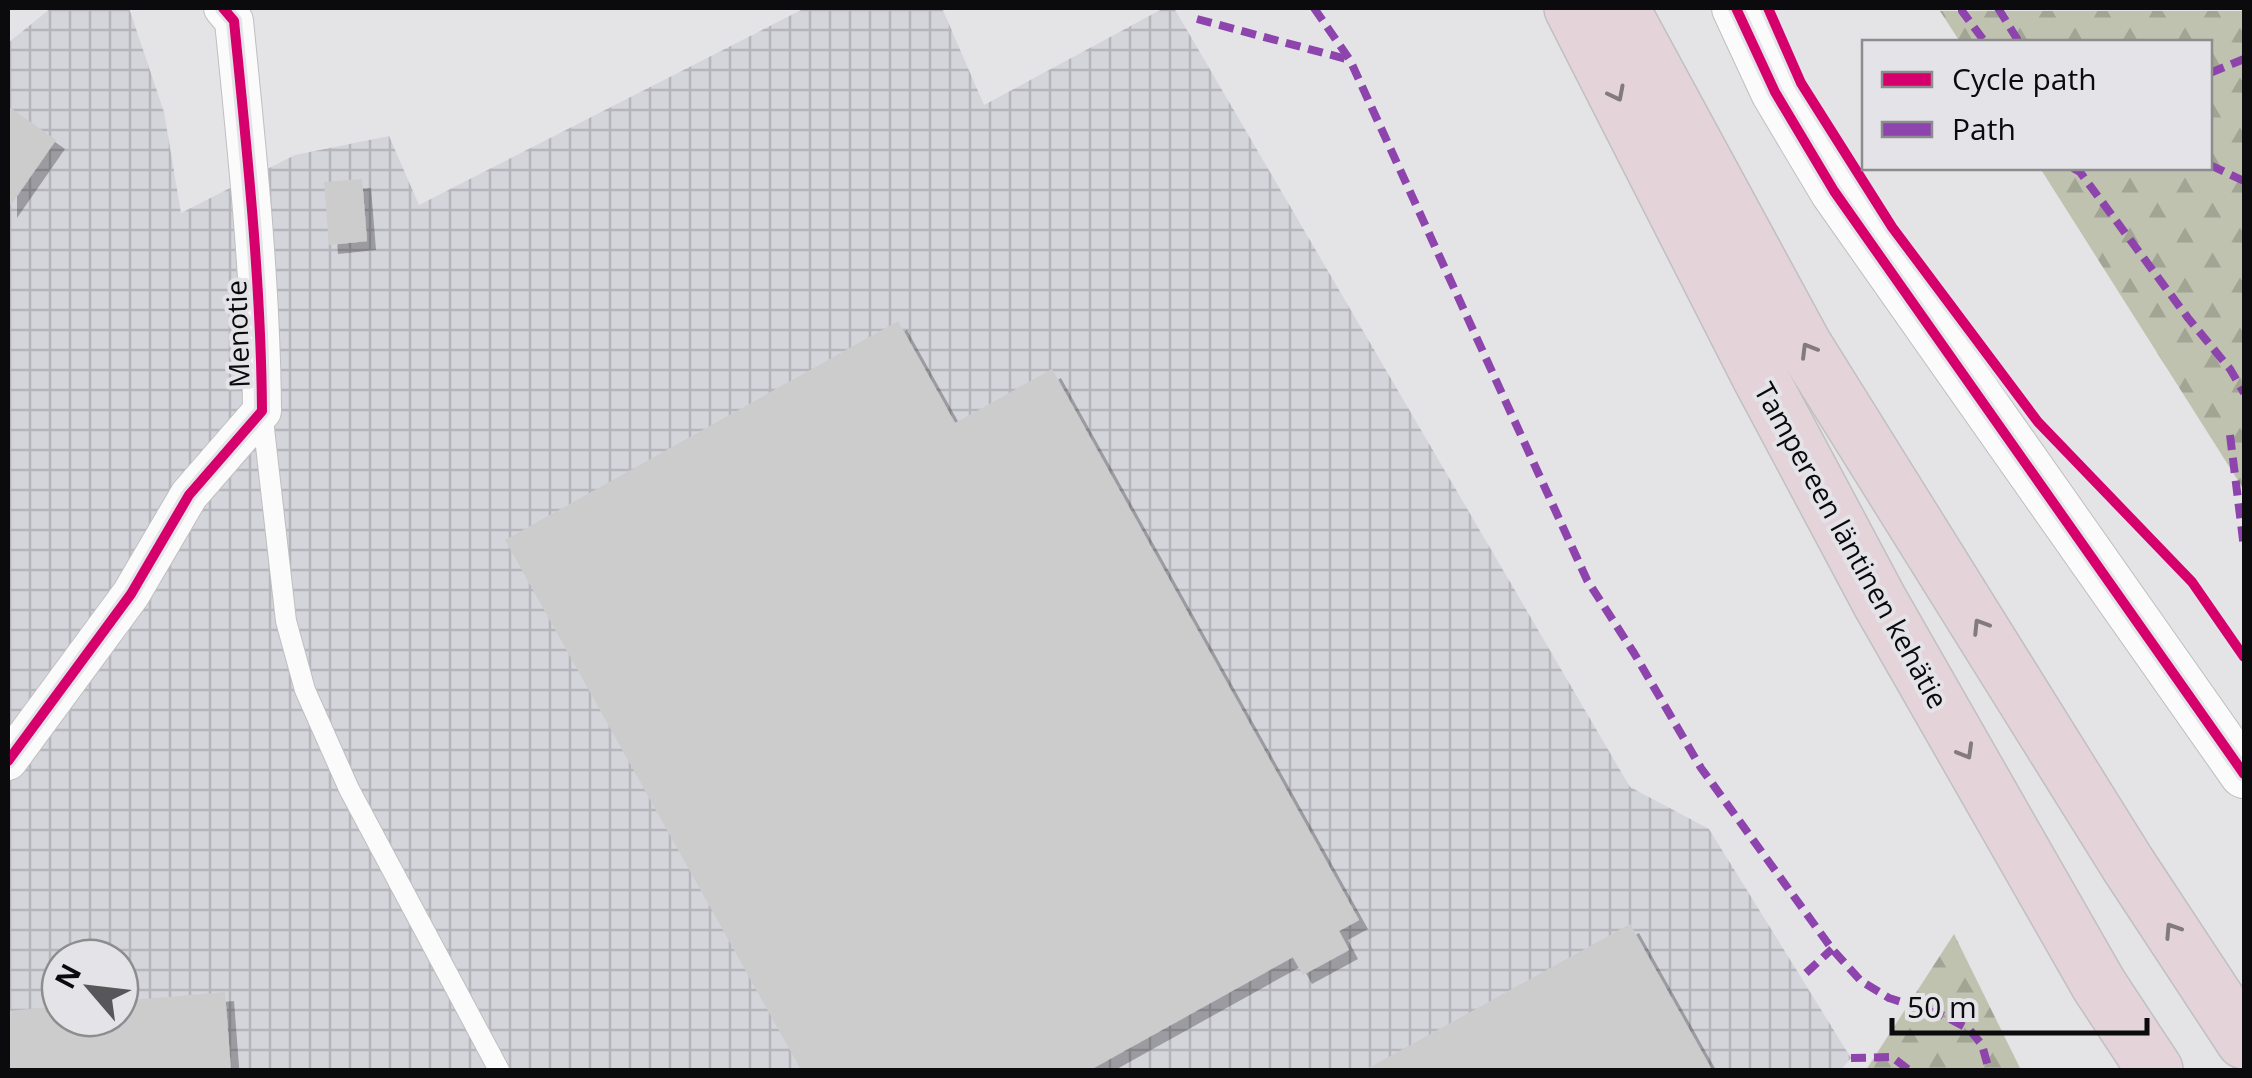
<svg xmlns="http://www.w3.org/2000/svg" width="2252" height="1078" font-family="'Open Sans',sans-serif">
  <defs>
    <pattern id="industrial-grid" width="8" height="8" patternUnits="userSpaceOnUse" patternTransform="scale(2.5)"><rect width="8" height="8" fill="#d4d4db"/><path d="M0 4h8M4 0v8" fill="none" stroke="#b5b5bb"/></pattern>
    <pattern id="forest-firs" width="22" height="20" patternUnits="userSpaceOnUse" patternTransform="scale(2.5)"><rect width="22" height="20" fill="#bec2ae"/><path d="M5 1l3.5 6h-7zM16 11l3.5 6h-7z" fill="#a2a594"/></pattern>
    <filter id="shadow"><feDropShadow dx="9" dy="9" stdDeviation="0" flood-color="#0004"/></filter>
  </defs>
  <rect width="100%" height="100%" fill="#e4e4e7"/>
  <path fill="url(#industrial-grid)" fill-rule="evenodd" d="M51,8H129L164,112L181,213L295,155L389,136L419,205L805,8H942L984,105L1164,8H1174L1630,787L1709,829L1851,1058L1841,1070H8V43ZM60,958H120V1018H60Z"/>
  <g fill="url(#forest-firs)">
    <path d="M1940,11H2244V490L2040,168H2210V42H1960Z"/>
    <path d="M1954,934L2021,1070H1866Z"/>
  </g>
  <g fill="#cdcccd" filter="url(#shadow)">
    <path d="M8,106L56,140L8,209Z"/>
    <path d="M362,179L367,241L329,245L324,182Z"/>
    <path d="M898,321L955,423L1052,369L1359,920L1339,931L1349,950L1303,975L1293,957L1090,1070H801L505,540Z"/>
    <path d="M1630,924L1712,1070H1365Z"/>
    <path d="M225,992L231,1070H8V1011L60,1006V1018H120V1001Z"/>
  </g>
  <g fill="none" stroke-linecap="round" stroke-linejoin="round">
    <defs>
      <path id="service" d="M262,411L286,621L305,690L349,789L499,1070"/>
      <path id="minor" d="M8,761L131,594L189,495L262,411C261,281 247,151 234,21L223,8"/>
      <path id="tertiary" d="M1736,8L1775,92L1834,191L2244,774"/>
      <g id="motorway">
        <path d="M1572,8L1760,377L1880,602L2099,985L2155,1070"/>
        <path d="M1621,8L1804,345L2127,863L2244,1041"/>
      </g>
    </defs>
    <use href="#service" stroke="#bfbfc1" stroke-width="22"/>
    <use href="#minor" stroke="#bfbfc1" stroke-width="40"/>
    <use href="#tertiary" stroke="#bfbfc1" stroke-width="50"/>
    <use href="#motorway" stroke="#c0c0c1" stroke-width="58"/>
    <use href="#service" stroke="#fbfbfb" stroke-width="20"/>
    <use href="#minor" stroke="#fbfbfb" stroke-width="38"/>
    <use href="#tertiary" stroke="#fbfbfb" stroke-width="48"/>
    <use href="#motorway" stroke="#e4d4d9" stroke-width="55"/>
    <g stroke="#8e44ad" stroke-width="8" stroke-dasharray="15 8" stroke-linecap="butt">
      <path d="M1314,8L1350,60L1587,580L1634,653L1701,768L1832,949L1861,981L1889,998L1942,1015L1969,1029L1982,1045L1989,1070"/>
      <path d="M1962,8V11L1985,42"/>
      <path d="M1998,8L2019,42"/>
      <path d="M1197,19L1350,60"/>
      <path d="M2210,73L2244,59"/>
      <path d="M2210,165L2244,181"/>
      <path d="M2073,168L2080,172L2188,318L2230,369L2244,393"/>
      <path d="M2230,435L2244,548"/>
      <path d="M1806,973L1832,949"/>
      <path d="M1851,1058L1892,1057L1909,1070"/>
    </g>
    <defs>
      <g id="cycleway">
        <path d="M1736,8L1775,92L1834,191L2244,774"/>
        <path d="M1768,8L1801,83L1892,227L2038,422L2192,582L2244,657"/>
        <path d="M8,761L131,594L189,495L262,411C261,281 247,151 234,21L223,8"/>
      </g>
    </defs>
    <use href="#cycleway" stroke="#e3e3e8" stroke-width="16"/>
    <use href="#cycleway" stroke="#d6006c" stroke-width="10"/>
  </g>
  <defs><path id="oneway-chevron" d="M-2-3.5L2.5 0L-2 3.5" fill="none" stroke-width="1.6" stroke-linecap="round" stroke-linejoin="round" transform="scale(2.5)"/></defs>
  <g stroke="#827a7d">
    <use href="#oneway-chevron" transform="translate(1617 94) rotate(63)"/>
    <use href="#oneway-chevron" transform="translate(1808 350) rotate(-121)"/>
    <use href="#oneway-chevron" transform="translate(1980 626) rotate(-122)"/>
    <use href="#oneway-chevron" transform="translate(1966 752) rotate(60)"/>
    <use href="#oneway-chevron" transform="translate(2172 930) rotate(-123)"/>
  </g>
  <g text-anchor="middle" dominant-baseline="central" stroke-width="8" stroke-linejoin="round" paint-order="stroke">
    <g font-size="28" fill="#0b0b0d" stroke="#e3e3e8">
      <text transform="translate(237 334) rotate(-92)">Menotie</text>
      <text transform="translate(1852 545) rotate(61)">Tampereen läntinen kehätie</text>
    </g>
  </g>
  <rect width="2252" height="1078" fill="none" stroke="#0b0b0d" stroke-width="20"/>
  <rect x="1862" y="40" width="350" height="130" fill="#e3e3e8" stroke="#8d8d90" stroke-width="2.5"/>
  <rect x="1882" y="72" width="50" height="15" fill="#d6006c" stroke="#8d8d90" stroke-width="2.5"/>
  <text x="1952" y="90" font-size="30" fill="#0b0b0d">Cycle path</text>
  <rect x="1882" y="122" width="50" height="15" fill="#8e44ad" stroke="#8d8d90" stroke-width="2.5"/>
  <text x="1952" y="140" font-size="30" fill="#0b0b0d">Path</text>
  <g transform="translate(90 988) rotate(298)"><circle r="48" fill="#e3e3e8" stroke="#8d8d90" stroke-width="2.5"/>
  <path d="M0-8L18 38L0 25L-18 38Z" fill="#575759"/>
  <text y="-15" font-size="28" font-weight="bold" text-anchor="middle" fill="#0b0b0d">N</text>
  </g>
  <path d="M1892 1018v15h255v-15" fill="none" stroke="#0b0b0d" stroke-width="5"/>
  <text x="1907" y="1018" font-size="30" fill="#0b0b0d" stroke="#e3e3e8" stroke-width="8" paint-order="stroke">50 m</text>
</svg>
